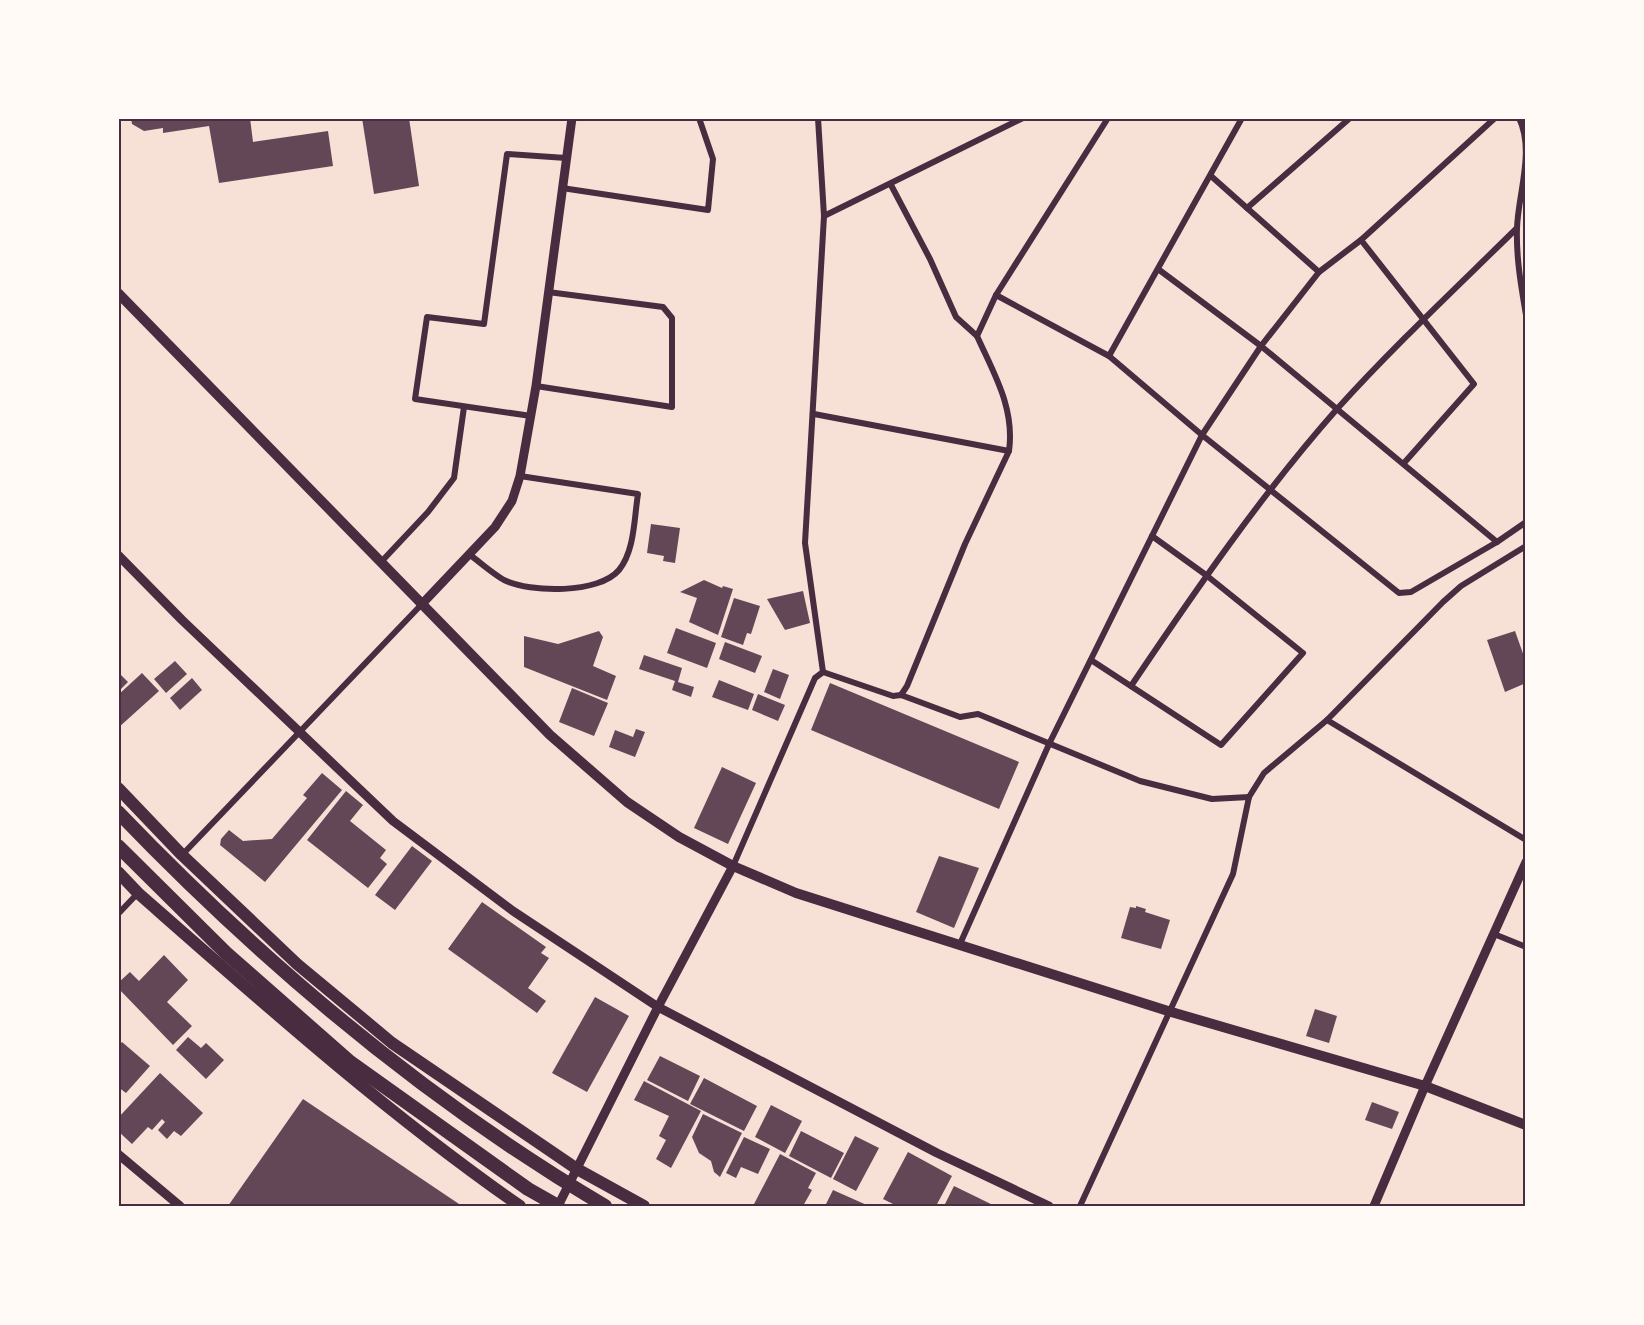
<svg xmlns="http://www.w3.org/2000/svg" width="1644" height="1325" font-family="'PT Sans',sans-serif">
  <rect width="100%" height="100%" fill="#f7e1d7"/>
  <g fill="#644757">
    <path d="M131,118H250L253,142L328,131L333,166L219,183L209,126L163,133V128L144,131L132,124Z"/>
    <path d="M362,118H409L419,186L374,194Z"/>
    <path d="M651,524L680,528L675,563L663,561L664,556L647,553Z"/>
    <path d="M704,580L722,588L723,586L733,589L718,635L689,622L697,598L680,592Z"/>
    <path d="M803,591L810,623L785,630L767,599Z"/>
    <path d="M734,598L760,606L751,634L747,633L743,645L721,637Z"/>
    <path d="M676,628L716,643L707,668L667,653Z"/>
    <path d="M599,631L603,637L593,666L616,676L607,700L524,667V636L558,644Z"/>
    <path d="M1515,631L1526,662V683L1505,692L1487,640Z"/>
    <path d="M725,642L762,656L755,673L719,659Z"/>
    <path d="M644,655L682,668L678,682L694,687L691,697L672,690L675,681L639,669Z"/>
    <path d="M175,661L187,674L166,693L154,679Z"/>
    <path d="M773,669L789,675L780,699L764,692Z"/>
    <path d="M118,672L128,682L118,692Z"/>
    <path d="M142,673L159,691L118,728V695Z"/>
    <path d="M192,678L202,690L180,710L170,698Z"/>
    <path d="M719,680L754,694L748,710L712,697Z"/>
    <path d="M830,683L1019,762L999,809L811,730Z"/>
    <path d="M572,688L608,703L594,736L559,722Z"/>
    <path d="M758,694L785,705L778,721L752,710Z"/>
    <path d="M636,729L645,732L635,757L609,747L615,730L633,737Z"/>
    <path d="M722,767L756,783L728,844L694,828Z"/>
    <path d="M322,773L342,790L265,882L220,845L221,839L229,830L243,841L272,839L307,798L303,795Z"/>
    <path d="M346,791L363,805L350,821L386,850L380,858L387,864L368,888L307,840Z"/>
    <path d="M412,846L432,861L395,910L375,895Z"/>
    <path d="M939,856L979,868L954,928L916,912Z"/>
    <path d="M482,902L546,947L541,953L549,958L528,988L546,1001L537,1013L448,949Z"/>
    <path d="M1136,906L1146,909L1145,912L1170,920L1161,949L1121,938L1130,907L1136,908Z"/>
    <path d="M164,955L188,980L167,1002L192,1026L173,1045L118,988V983L130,972L139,981Z"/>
    <path d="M595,997L629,1016L587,1092L552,1073Z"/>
    <path d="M1315,1009L1337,1016L1329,1043L1306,1036Z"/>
    <path d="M188,1037L201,1048L206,1043L224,1060L206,1079L176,1050Z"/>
    <path d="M122,1042L150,1066L126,1093L118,1087V1046Z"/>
    <path d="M660,1056L700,1076L688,1101L647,1080Z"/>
    <path d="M160,1073L203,1113L181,1136L174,1131L167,1139L158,1130L165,1122L162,1119L152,1130L148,1127L132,1144L118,1131V1118Z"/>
    <path d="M704,1078L757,1106L744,1131L690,1104Z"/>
    <path d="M644,1081L701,1111L671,1168L656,1159L666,1140L659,1136L669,1116L634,1100Z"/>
    <path d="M303,1099L462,1206H228Z"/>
    <path d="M1372,1102L1399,1112L1392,1129L1365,1120Z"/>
    <path d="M771,1105L802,1121L785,1153L755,1137Z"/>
    <path d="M703,1114L742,1133L720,1177L714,1172L711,1161L699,1153L692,1137Z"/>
    <path d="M801,1131L844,1153L831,1178L789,1156Z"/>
    <path d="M855,1136L879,1148L856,1191L833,1179Z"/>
    <path d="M744,1137L770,1149L758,1174L741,1167L736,1178L726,1173Z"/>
    <path d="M908,1152L952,1176L936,1206H897L883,1199Z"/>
    <path d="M780,1154L816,1173L808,1188L812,1190L803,1206H753Z"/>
    <path d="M954,1186L995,1206H944Z"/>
    <path d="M833,1190L869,1206H825Z"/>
  </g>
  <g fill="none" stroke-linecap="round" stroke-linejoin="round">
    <g stroke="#4a2c40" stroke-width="6">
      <path d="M818,118L824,216L805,543L823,672"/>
      <path d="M1519,118C1535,151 1518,194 1517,228C1516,257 1521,286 1526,315"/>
      <path d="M1211,176L1319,272"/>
      <path d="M891,185L930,259L956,317L977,336"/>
      <path d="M562,188L708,210L713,159L699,118"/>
      <path d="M1247,208L1350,118"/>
      <path d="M824,216L1023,118"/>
      <path d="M1361,240L1474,384L1404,463"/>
      <path d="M1158,269L1261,346L1497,542"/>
      <path d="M996,295L1109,356L1202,435L1399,593L1411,592L1497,542L1526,522"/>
      <path d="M1109,356L1242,118"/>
      <path d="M536,386L672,407V318L663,307L548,292"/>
      <path d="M814,414L1009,451"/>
      <path d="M531,416L415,399L427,317L484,324L507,154L566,158"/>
      <path d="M470,555C481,563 492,573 504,580C530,593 599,594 619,570C635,550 634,518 638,494L520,476"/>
      <path d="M382,561L428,512L454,478L464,407"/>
      <path d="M1091,660L1221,745L1303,653L1206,575L1152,536"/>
      <path d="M1131,686C1195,591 1261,495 1337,409C1394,346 1457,287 1517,228"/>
      <path d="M901,695L907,686L965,544L1009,451C1015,408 994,374 977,336L996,295L1108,118"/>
      <path d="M1327,720L1526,840"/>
      <path d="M182,855L421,605"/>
      <path d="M733,866L815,678L823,672L893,696L901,695L960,717L978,714L1140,781L1212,799L1249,797"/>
      <path d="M118,914L138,893"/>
      <path d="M1494,934L1526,947"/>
      <path d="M960,944L1050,742L1202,435L1261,346L1319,272L1361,240L1495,118"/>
      <path d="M1080,1206L1233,874L1249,797L1264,773L1327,720L1443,602L1461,586L1526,546"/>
    </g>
    <g stroke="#4a2c40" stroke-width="9">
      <path d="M118,555L182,620L393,821L513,911L658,1007L937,1153L1049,1206"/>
      <path d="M421,605L495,527L512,501L520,476L536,386L572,118"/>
      <path d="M118,1154L180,1206"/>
      <path d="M558,1206L658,1007L733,866"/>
      <path d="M1374,1206L1425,1086L1526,862"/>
    </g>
    <path stroke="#4a2c40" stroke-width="10" d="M118,293L550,735L627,802L679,837L733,866L796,893L1168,1011L1425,1086L1526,1125"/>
    <g stroke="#4a2c40" stroke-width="12">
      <path d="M118,788L182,855L297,964L392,1043L577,1169L644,1206"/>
      <path d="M118,872L138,893C262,1002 385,1112 520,1206"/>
    </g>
    <g stroke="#4a2c40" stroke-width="14">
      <path d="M118,812C264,964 424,1099 605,1206"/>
      <path d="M118,846L226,953L350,1062L528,1189L558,1206"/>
    </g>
  </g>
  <rect width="1644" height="1325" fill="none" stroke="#fffaf5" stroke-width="240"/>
  <rect x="120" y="120" width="1404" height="1085" fill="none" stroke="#4a2c40" stroke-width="2"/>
</svg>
